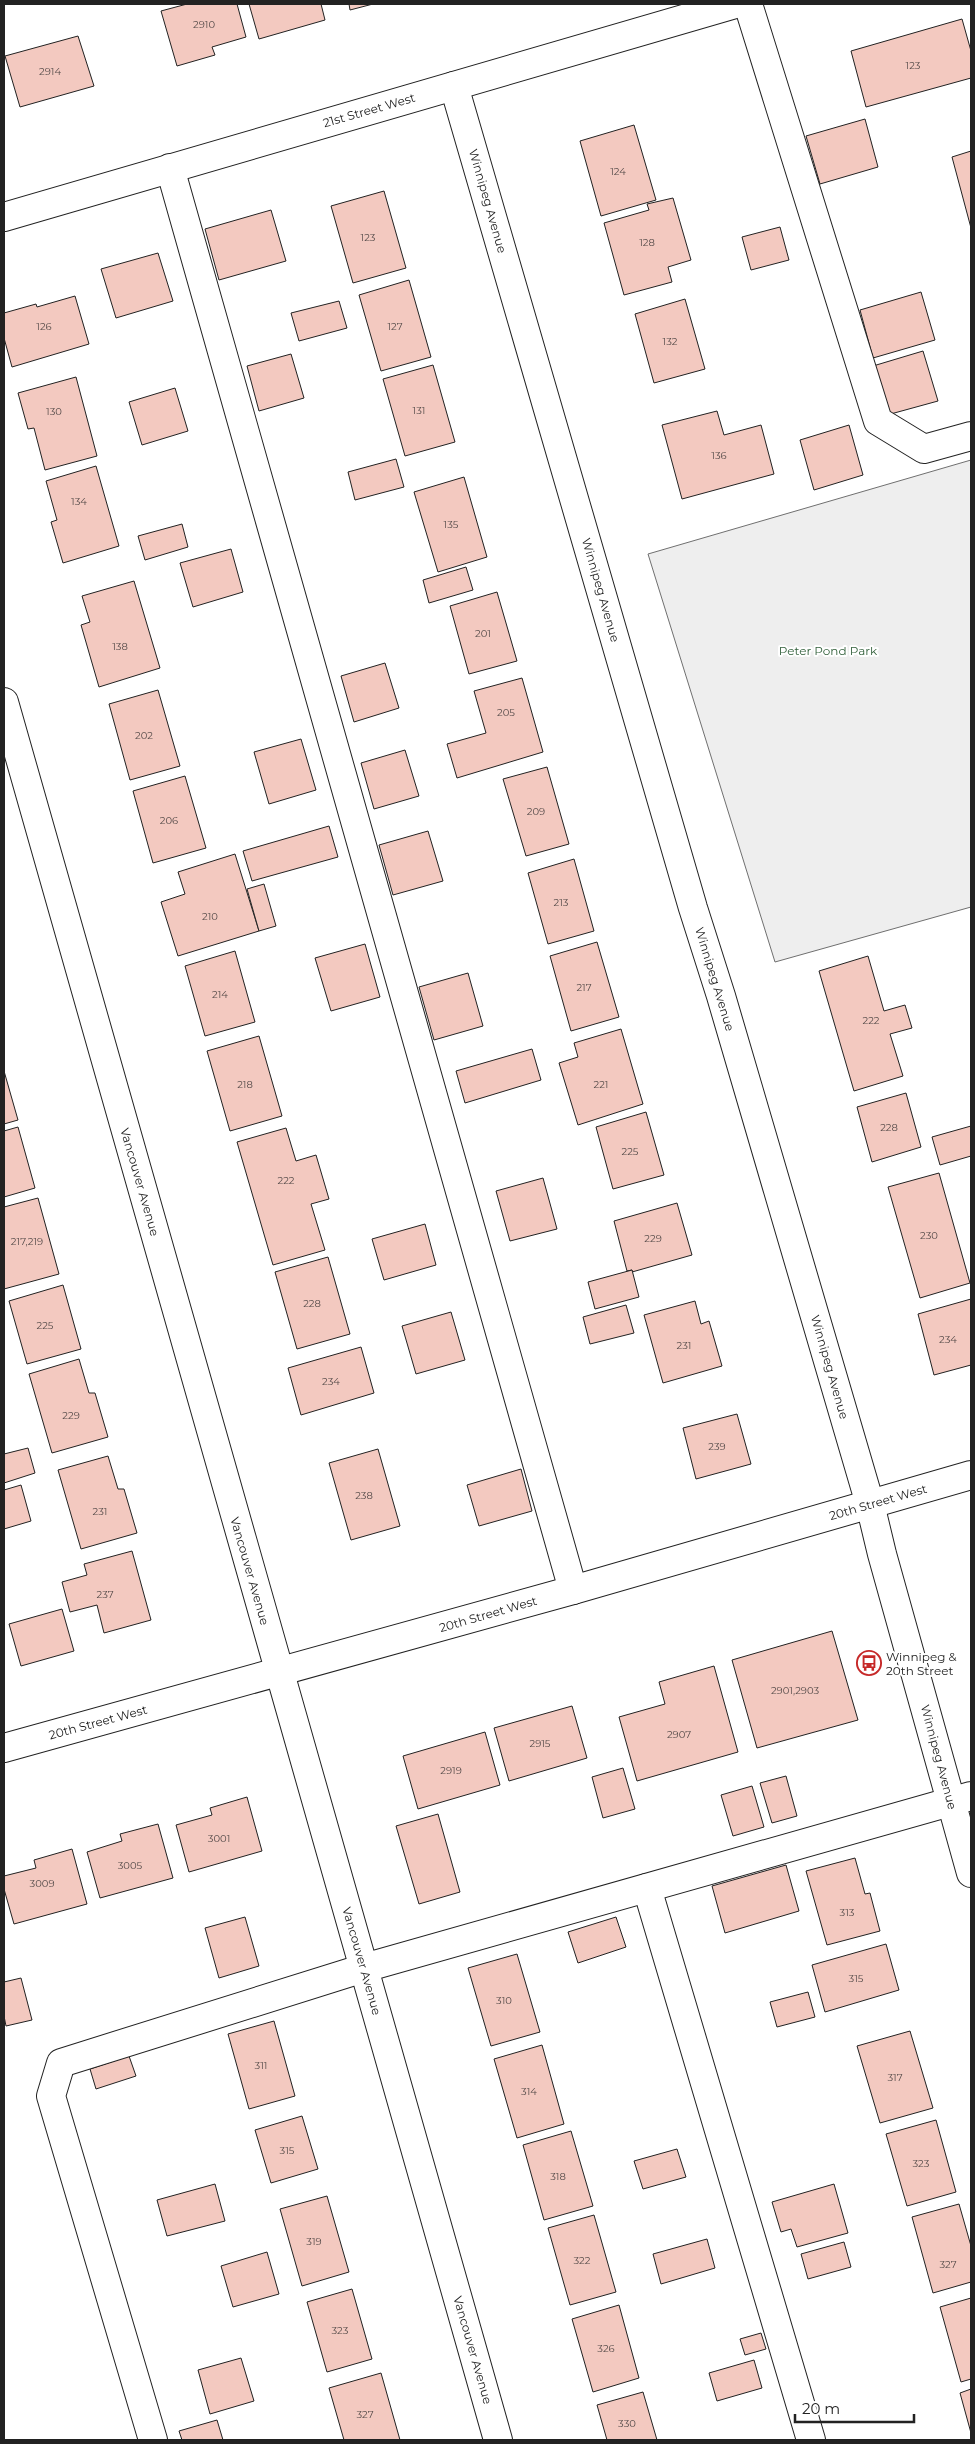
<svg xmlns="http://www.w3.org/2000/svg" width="975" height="2444" font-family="Montserrat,sans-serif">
  <rect width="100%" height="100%" fill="#fff"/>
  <path fill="#eee" stroke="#6f6f6f" d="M971,460V907L775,962L648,554Z"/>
  <g fill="#f3c9c0" stroke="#222">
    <path d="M187,4H237L246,37L212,47L215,55L177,66L161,11Z"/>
    <path d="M249,4H321L325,20L259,39Z"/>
    <path d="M349,4H373L350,10Z"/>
    <path d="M962,19L971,51V78L866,107L851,51Z"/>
    <path d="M78,36L94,86L20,107L5,56Z"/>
    <path d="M865,119L878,167L820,184L806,136Z"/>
    <path d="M634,125L656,200L601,216L580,141Z"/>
    <path d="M971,151V228L952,157Z"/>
    <path d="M384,191L406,268L353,283L331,206Z"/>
    <path d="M673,198L691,260L668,267L672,282L624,295L604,223L649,210L647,204Z"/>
    <path d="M271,210L286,261L219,280L205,229Z"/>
    <path d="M780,227L789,260L751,270L742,237Z"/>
    <path d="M158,253L173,301L116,318L101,269Z"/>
    <path d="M409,280L431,357L381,371L359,295Z"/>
    <path d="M921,292L935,340L873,358L860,310Z"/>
    <path d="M75,296L89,344L12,367L4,338V313L36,304L37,307Z"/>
    <path d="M685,299L705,369L654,383L635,314Z"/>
    <path d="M339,301L347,328L299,341L291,313Z"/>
    <path d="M923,351L938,401L887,415L873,366Z"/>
    <path d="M291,354L304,398L259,411L247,366Z"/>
    <path d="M433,365L455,442L405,456L383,379Z"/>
    <path d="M76,377L97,456L45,470L34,428L28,429L18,393Z"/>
    <path d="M175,388L188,431L142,445L129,402Z"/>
    <path d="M717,411L724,435L761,425L774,474L682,499L662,425Z"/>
    <path d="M849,425L863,475L814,490L800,440Z"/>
    <path d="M396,459L404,487L355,500L348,472Z"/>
    <path d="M96,466L119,546L63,563L51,522L57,520L46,481Z"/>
    <path d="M464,477L487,557L438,572L414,492Z"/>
    <path d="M182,524L188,547L145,560L138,536Z"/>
    <path d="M231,549L243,592L193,607L180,563Z"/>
    <path d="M466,567L473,590L429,603L423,580Z"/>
    <path d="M134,581L160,668L99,687L81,625L90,622L82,596Z"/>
    <path d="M497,592L517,661L469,674L450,606Z"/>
    <path d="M385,663L399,708L354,722L341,676Z"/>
    <path d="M522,678L543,752L457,778L447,744L486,733L474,691Z"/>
    <path d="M158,690L180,766L130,780L109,704Z"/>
    <path d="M301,739L316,790L269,804L254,752Z"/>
    <path d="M405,750L419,796L374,809L361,763Z"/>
    <path d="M547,767L569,844L526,856L503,779Z"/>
    <path d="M185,776L206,848L153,863L133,791Z"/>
    <path d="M329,826L338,857L252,881L243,851Z"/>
    <path d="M428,831L443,881L393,895L379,845Z"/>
    <path d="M235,854L259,931L178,956L161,902L185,894L178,872Z"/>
    <path d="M574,859L594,931L548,944L528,873Z"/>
    <path d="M264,884L276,926L259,931L247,889Z"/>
    <path d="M597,942L619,1017L571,1031L550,956Z"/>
    <path d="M365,944L380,997L331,1011L315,958Z"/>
    <path d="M235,951L255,1022L205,1036L185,966Z"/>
    <path d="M868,956L884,1011L905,1005L912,1028L890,1034L903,1076L854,1091L819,971Z"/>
    <path d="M468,973L483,1026L434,1040L419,987Z"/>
    <path d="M621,1029L643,1104L578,1125L559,1063L578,1057L574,1043Z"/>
    <path d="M259,1036L282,1116L230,1131L207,1051Z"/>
    <path d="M532,1049L541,1080L465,1103L456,1071Z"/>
    <path d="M4,1071L18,1120L4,1124Z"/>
    <path d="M906,1093L921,1147L872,1162L857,1107Z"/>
    <path d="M646,1112L664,1175L613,1189L596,1127Z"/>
    <path d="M971,1126V1156L940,1165L932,1137Z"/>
    <path d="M18,1127L35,1188L4,1197V1131Z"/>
    <path d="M286,1128L296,1161L316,1155L329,1199L311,1204L325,1250L273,1265L237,1142Z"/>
    <path d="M939,1173L970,1283L920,1298L888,1187Z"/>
    <path d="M543,1178L557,1229L510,1241L496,1191Z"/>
    <path d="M38,1198L59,1274L4,1289V1207Z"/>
    <path d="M677,1203L692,1255L632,1272V1270L627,1271L614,1221Z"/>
    <path d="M425,1224L436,1265L384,1280L372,1239Z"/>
    <path d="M328,1257L350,1334L297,1349L275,1272Z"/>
    <path d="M632,1270L639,1297L595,1309L588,1282Z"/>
    <path d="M63,1285L81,1349L27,1364L9,1301Z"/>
    <path d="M971,1299V1365L934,1375L918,1314Z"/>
    <path d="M695,1301L701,1324L709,1321L722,1366L663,1383L644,1315Z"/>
    <path d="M626,1305L634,1333L590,1344L583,1317Z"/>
    <path d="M451,1312L465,1360L416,1374L402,1326Z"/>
    <path d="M361,1347L374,1393L301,1415L288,1368Z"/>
    <path d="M79,1359L89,1393H95L108,1437L52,1453L29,1374Z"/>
    <path d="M737,1414L751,1464L696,1479L683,1428Z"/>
    <path d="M28,1448L35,1473L4,1483V1454Z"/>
    <path d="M378,1449L400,1526L351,1540L329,1463Z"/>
    <path d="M108,1456L118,1489H124L137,1533L81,1549L58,1470Z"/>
    <path d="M521,1469L532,1511L479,1526L467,1485Z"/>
    <path d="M21,1485L31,1521L4,1529V1490Z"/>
    <path d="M132,1551L151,1620L104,1633L97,1605L70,1612L62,1582L87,1575L84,1564Z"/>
    <path d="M62,1609L74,1651L21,1666L9,1624Z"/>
    <path d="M832,1631L858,1720L757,1748L732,1660Z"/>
    <path d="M714,1666L738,1752L637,1781L619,1717L665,1704L659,1682Z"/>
    <path d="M572,1706L587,1758L509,1781L494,1728Z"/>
    <path d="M485,1732L500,1785L418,1809L403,1756Z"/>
    <path d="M623,1768L635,1809L603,1818L592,1777Z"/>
    <path d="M786,1776L797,1816L772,1823L760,1783Z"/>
    <path d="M752,1786L764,1827L733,1836L721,1795Z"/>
    <path d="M247,1797L262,1851L189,1872L176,1825L212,1815L210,1808Z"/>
    <path d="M438,1814L460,1892L419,1904L396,1826Z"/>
    <path d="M158,1824L173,1878L100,1898L87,1852L122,1841L120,1834Z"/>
    <path d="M72,1849L87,1904L14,1924L4,1889V1876L36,1868L34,1860Z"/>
    <path d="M855,1858L865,1894L870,1893L880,1931L827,1945L806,1871Z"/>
    <path d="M786,1865L799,1911L725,1933L712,1886Z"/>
    <path d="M245,1917L259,1966L219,1978L205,1928Z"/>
    <path d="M616,1917L626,1947L578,1963L568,1932Z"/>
    <path d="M886,1944L899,1990L825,2012L812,1965Z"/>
    <path d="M517,1954L540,2032L491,2046L468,1968Z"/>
    <path d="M21,1978L32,2020L6,2026L4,2016V1982Z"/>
    <path d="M808,1992L815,2017L777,2027L770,2002Z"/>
    <path d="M274,2021L295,2096L249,2109L228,2034Z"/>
    <path d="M910,2031L933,2108L880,2123L857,2046Z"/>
    <path d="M542,2045L564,2124L517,2138L494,2059Z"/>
    <path d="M129,2056L136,2076L96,2089L90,2069Z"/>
    <path d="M302,2116L318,2169L271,2183L255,2130Z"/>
    <path d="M936,2120L956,2192L907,2206L886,2134Z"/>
    <path d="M571,2131L593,2206L544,2220L523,2145Z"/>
    <path d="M677,2149L686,2177L643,2189L634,2161Z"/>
    <path d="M215,2184L225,2221L167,2236L157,2200Z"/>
    <path d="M834,2184L848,2233L797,2247L791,2229L781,2232L772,2202Z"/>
    <path d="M327,2196L349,2272L302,2286L280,2209Z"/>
    <path d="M959,2204L971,2246V2282L933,2293L912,2217Z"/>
    <path d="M594,2215L616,2292L570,2305L548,2228Z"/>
    <path d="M707,2239L715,2268L661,2284L653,2254Z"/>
    <path d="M844,2242L851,2267L808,2279L801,2254Z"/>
    <path d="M267,2252L279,2294L233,2307L221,2266Z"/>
    <path d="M352,2289L372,2359L327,2372L307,2302Z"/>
    <path d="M971,2298V2379L961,2382L940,2307Z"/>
    <path d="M619,2305L639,2378L593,2392L572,2319Z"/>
    <path d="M761,2333L766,2349L745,2355L740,2339Z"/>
    <path d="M241,2358L254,2401L210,2414L198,2370Z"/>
    <path d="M754,2360L762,2388L717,2401L709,2373Z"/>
    <path d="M381,2373L400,2440H344L329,2388Z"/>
    <path d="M971,2389V2433L960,2393Z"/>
    <path d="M643,2392L657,2440H607L597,2405Z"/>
    <path d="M217,2420L223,2440H182L179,2431Z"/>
  </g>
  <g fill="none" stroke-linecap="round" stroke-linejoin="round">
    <defs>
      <g id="minor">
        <path d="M748,4L878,421L924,449L971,436"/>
        <path d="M454,86L693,908L721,996L870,1504L882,1554L971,1873"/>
        <path d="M170,168L573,1590"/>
        <path d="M4,217L735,4"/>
        <path d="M4,702L498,2440"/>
        <path d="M4,1748L573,1590L971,1475"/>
        <path d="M647,1888L811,2440"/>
        <path d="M153,2440L51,2096L61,2063L364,1968L971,1796"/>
      </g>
    </defs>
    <use href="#minor" stroke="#222" stroke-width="30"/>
    <use href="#minor" stroke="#fff" stroke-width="28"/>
  </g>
  <defs>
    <symbol id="bus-ring" viewBox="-11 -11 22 22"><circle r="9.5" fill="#fff" stroke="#c62828" stroke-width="1.5"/><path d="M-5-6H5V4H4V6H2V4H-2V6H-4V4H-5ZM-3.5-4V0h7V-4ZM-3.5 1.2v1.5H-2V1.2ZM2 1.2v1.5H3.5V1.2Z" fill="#c62828"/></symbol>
  </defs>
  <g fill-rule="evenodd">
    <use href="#bus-ring" x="855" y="1649" width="28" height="28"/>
  </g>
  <g text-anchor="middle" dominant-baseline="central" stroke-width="4" stroke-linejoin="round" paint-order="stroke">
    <g font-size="10" fill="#564c4a">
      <text x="204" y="24">2910</text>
      <text x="913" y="65">123</text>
      <text x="50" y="71">2914</text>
      <text x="618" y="171">124</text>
      <text x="368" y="237">123</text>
      <text x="647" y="242">128</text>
      <text x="44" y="326">126</text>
      <text x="395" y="326">127</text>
      <text x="670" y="341">132</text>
      <text x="419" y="410">131</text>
      <text x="54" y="411">130</text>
      <text x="719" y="455">136</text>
      <text x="79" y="501">134</text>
      <text x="451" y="524">135</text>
      <text x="483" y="633">201</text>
      <text x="120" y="646">138</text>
      <text x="506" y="712">205</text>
      <text x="144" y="735">202</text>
      <text x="536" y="811">209</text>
      <text x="169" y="820">206</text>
      <text x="561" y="902">213</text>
      <text x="210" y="916">210</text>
      <text x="584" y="987">217</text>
      <text x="220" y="994">214</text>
      <text x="871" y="1020">222</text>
      <text x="245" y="1084">218</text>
      <text x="601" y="1084">221</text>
      <text x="889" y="1127">228</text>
      <text x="630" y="1151">225</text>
      <text x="286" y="1180">222</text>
      <text x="929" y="1235">230</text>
      <text x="653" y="1238">229</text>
      <text x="27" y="1241">217,219</text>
      <text x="312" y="1303">228</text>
      <text x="45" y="1325">225</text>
      <text x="948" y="1339">234</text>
      <text x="684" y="1345">231</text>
      <text x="331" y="1381">234</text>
      <text x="71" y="1415">229</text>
      <text x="717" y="1446">239</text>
      <text x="364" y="1495">238</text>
      <text x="100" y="1511">231</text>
      <text x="105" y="1594">237</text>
      <text x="795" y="1690">2901,2903</text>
      <text x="679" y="1734">2907</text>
      <text x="540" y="1743">2915</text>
      <text x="451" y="1770">2919</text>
      <text x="219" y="1838">3001</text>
      <text x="130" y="1865">3005</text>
      <text x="42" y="1883">3009</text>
      <text x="847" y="1912">313</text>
      <text x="856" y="1978">315</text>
      <text x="504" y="2000">310</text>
      <text x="261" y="2065">311</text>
      <text x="895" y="2077">317</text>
      <text x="529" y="2091">314</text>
      <text x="287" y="2150">315</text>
      <text x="921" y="2163">323</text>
      <text x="558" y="2176">318</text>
      <text x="314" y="2241">319</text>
      <text x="582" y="2260">322</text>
      <text x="948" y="2264">327</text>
      <text x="340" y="2330">323</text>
      <text x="606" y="2348">326</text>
      <text x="365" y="2414">327</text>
      <text x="627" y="2423">330</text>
    </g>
    <g font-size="12" fill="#222" stroke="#fff">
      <text transform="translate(369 110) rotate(-16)">21st Street West</text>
      <text transform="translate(488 201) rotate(74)">Winnipeg Avenue</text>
      <text transform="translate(601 590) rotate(74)">Winnipeg Avenue</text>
      <text transform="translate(715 979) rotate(73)">Winnipeg Avenue</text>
      <text transform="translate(140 1182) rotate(74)">Vancouver Avenue</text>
      <text transform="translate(830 1367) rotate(74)">Winnipeg Avenue</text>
      <text transform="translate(878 1502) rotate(-16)">20th Street West</text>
      <text transform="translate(250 1571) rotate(74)">Vancouver Avenue</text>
      <text transform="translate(488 1614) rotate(-16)">20th Street West</text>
      <text transform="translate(98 1722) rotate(-15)">20th Street West</text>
      <text transform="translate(939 1757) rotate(75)">Winnipeg Avenue</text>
      <text transform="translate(362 1961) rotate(74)">Vancouver Avenue</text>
      <text transform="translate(473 2350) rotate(74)">Vancouver Avenue</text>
    </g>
    <g font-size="12" fill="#2f5e38" stroke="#fff">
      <text x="828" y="650">Peter Pond Park</text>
    </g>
    <g font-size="12" fill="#222" stroke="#fff" text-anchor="start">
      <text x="886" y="1656">Winnipeg &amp;<tspan x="886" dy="14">20th Street</tspan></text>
    </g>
  </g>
  <rect width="975" height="2444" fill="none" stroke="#222222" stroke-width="10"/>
  <path d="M795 2414v8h119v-8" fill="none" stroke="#222222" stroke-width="2.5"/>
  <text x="802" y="2414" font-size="15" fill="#222222" stroke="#ffffff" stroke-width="4" paint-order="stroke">20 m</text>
</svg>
